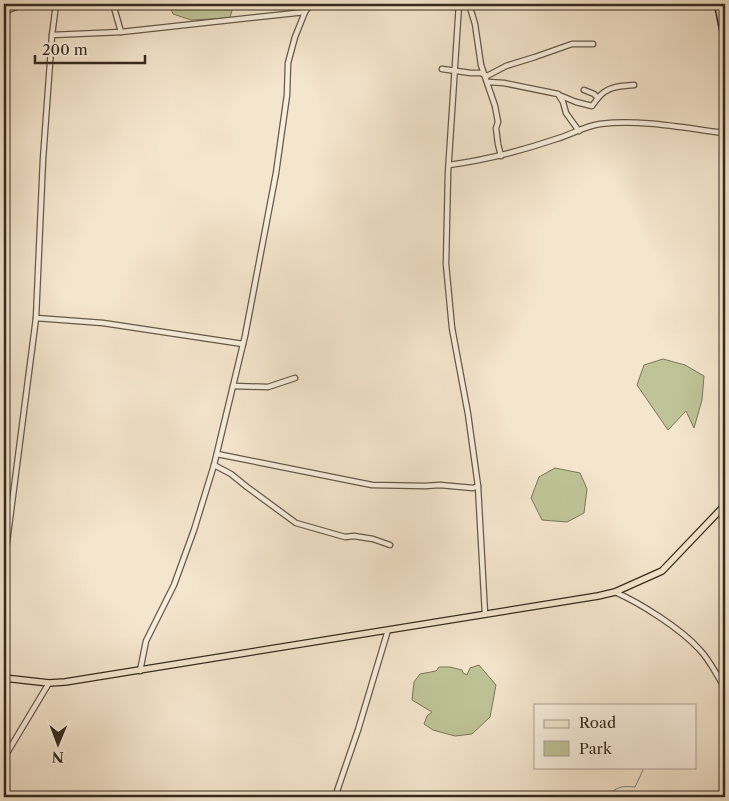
<svg xmlns="http://www.w3.org/2000/svg" width="729" height="801" font-family="'Libre Caslon Text',serif">
  <rect width="100%" height="100%" fill="#f4e5cd"/>
  <filter id="stains"><feTurbulence type="fractalNoise" baseFrequency=".004" numOctaves="4"/><feColorMatrix values="0 0 0 0 .2 0 0 0 0 .09 0 0 0 0 .02 0 0 0 .5 -.17"/></filter>
  <radialGradient id="worn" r=".72"><stop offset=".6" stop-color="#630" stop-opacity="0"/><stop offset="1" stop-color="#630" stop-opacity=".3"/></radialGradient>
  <g fill="#bec497" stroke="#7a775a">
    <path d="M169,4H242L232,10L230,18L191,20L173,14Z"/>
    <path d="M663,359L685,365L704,376L702,400L694,428L686,411L668,430L637,385L644,365Z"/>
    <path d="M555,468L580,473L587,489L584,513L567,522L542,520L531,498L539,477Z"/>
    <path d="M479,665L496,685L490,717L472,734L455,736L433,730L424,724L427,716L432,712L412,700L414,682L420,674L436,671L439,667H450L462,670L463,673L467,675L470,668Z"/>
  </g>
  <g fill="none" stroke-linecap="round" stroke-linejoin="round">
    <path stroke="#738379" stroke-width="1" d="M608,797C616,786 622,786 635,787L643,770"/>
    <defs>
      <g id="minor">
        <path d="M113,4L121,32"/>
        <path d="M459,4L448,173L446,264L452,328L468,414L478,486L485,614"/>
        <path d="M469,4L475,24L481,65L495,106L498,122L496,128L498,144L501,156"/>
        <path d="M4,12L23,4"/>
        <path d="M52,35L121,32L305,12"/>
        <path d="M442,69L471,73H481L487,76L506,66L535,57L572,44H593"/>
        <path d="M488,82L504,83L558,94L563,102L566,113L579,131"/>
        <path d="M559,95L576,102L592,106L598,98L594,94L584,90"/>
        <path d="M598,98C607,86 621,86 634,85"/>
        <path d="M449,165C485,160 521,151 556,139C570,135 585,126 600,124C641,119 684,128 725,133"/>
        <path d="M36,318L103,323L243,344"/>
        <path d="M233,386L268,387L295,378"/>
        <path d="M217,454L372,485L425,486L440,485L473,488L478,486"/>
        <path d="M214,465L231,474L247,487L296,523L345,537L354,536L373,539L390,545"/>
        <path d="M4,565L36,318L43,159L52,35L56,4"/>
        <path d="M615,592C640,603 680,628 699,649C710,660 717,676 725,688"/>
        <path d="M140,671L146,641L174,585L194,530L214,465L245,336L276,173L287,95L288,63L295,37L305,12L311,4"/>
        <path d="M4,758L49,683"/>
        <path d="M335,797L358,730L388,630"/>
      </g>
      <path id="major" d="M4,678L49,683L65,682L598,596L615,592L662,571L725,505"/>
      <path id="highway" d="M718,4L725,39"/>
    </defs>
    <use href="#minor" stroke="#65594a" stroke-width="7"/>
    <use href="#major" stroke="#352a1e" stroke-width="8"/>
    <use href="#highway" stroke="#352a1e" stroke-width="9"/>
    <use href="#minor" stroke="#f8eede" stroke-width="4.5"/>
    <use href="#major" stroke="#f4e5cd" stroke-width="5.5"/>
    <use href="#highway" stroke="#f4e5cd" stroke-width="6"/>
  </g>
  <rect width="729" height="801" fill="none" stroke="#f4e5cd" stroke-width="20"/>
  <rect x="5" y="5" width="719" height="791" fill="none" stroke="#352a1e" stroke-width="2.5"/>
  <rect x="10" y="10" width="709" height="781" fill="none" stroke="#352a1e"/>
  <rect x="534" y="704" width="162" height="65" fill="#f8eede" stroke="#aaa091"/>
  <rect x="544" y="720" width="25" height="8" fill="#f4e5cd" stroke="#aaa091"/>
  <text x="579" y="728" font-size="15" fill="#352a1e">Road</text>
  <rect x="544" y="741" width="25" height="15" fill="#bec497" stroke="#aaa091"/>
  <text x="579" y="754" font-size="15" fill="#352a1e">Park</text>
  <g transform="translate(58 744) rotate(181)" stroke="#f8eede" stroke-width="4" paint-order="stroke">
  <path d="M0-4L9 19L0 12L-9 19Z" fill="#352a1e"/>
  <text y="-8" font-size="14" font-weight="bold" text-anchor="middle" fill="#352a1e">N</text>
  </g>
  <path d="M35 55v8h110v-8" fill="none" stroke="#352a1e" stroke-width="2.5"/>
  <text x="42" y="55" font-size="15" fill="#352a1e" stroke="#f8eede" stroke-width="4" paint-order="stroke">200 m</text>
  <rect width="100%" height="100%" filter="url(#stains)"/>
  <rect width="100%" height="100%" fill="url(#worn)"/>
</svg>
